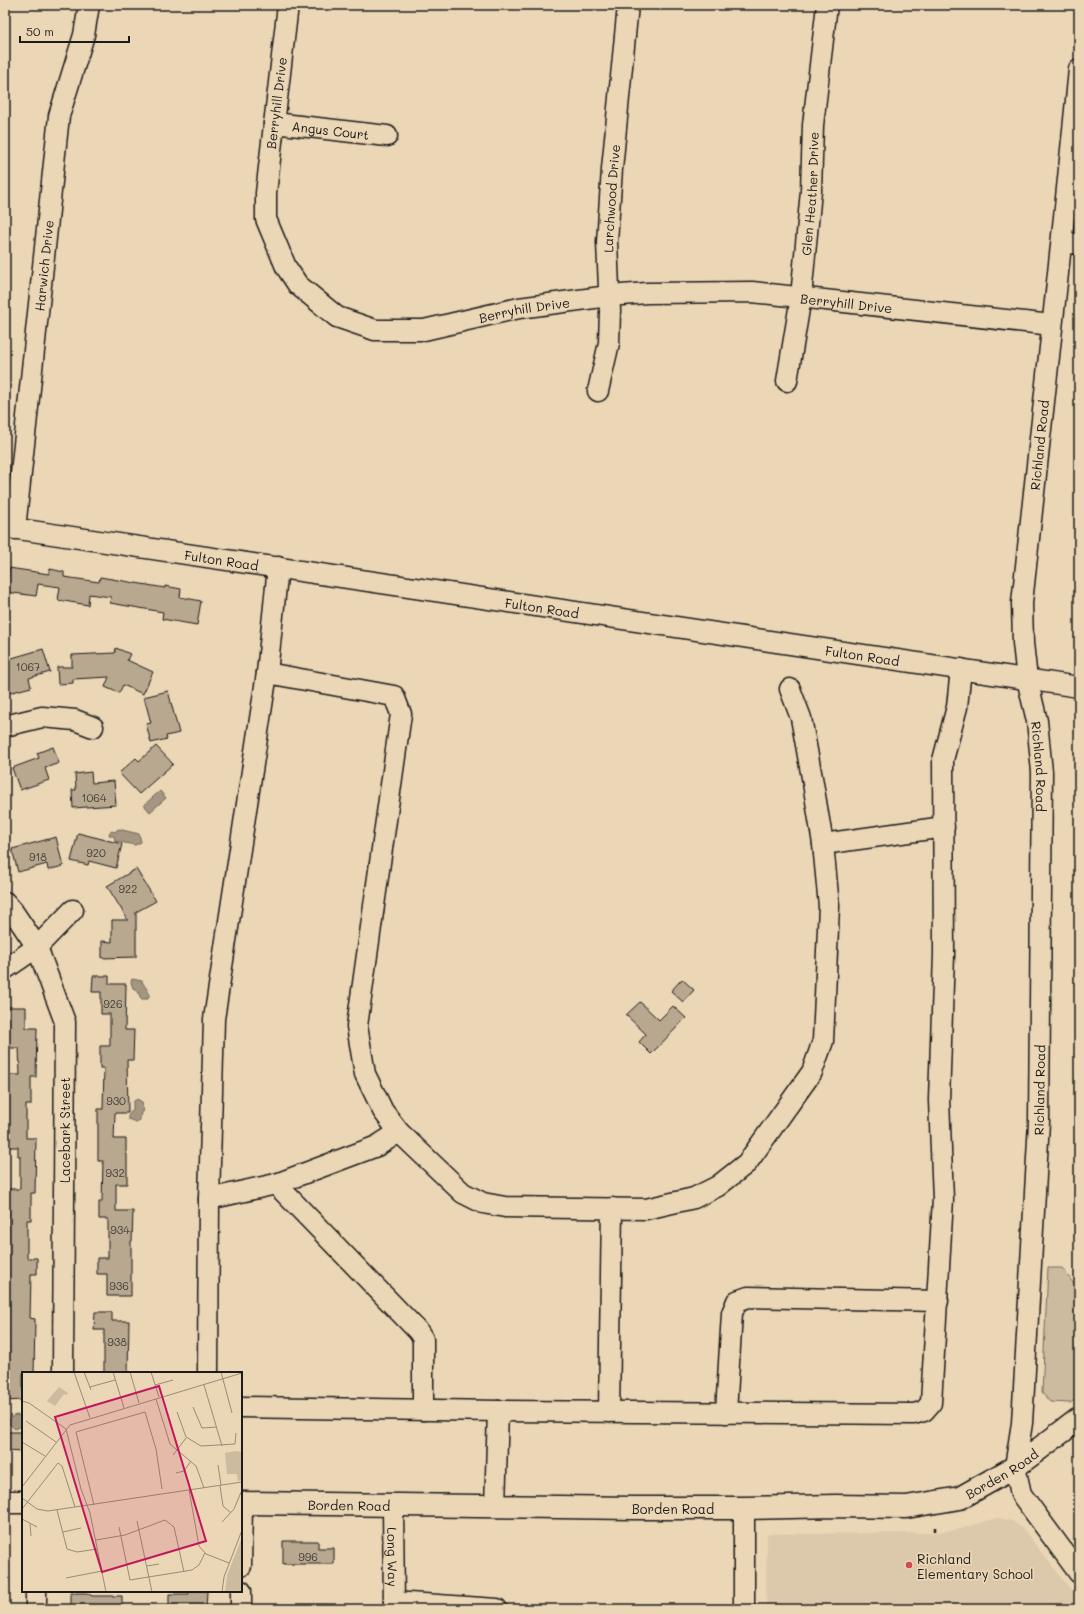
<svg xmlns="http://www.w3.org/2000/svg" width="1084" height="1614" font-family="Mali,sans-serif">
  <rect width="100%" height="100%" fill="#ebd6b5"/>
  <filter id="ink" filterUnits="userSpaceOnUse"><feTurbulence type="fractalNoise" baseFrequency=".025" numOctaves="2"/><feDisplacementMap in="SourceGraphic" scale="8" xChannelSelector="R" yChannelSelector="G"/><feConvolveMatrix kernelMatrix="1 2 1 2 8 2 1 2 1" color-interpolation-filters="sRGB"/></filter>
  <g filter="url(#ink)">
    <path fill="#dcc8aa" d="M997,1518L1012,1521L1023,1529L1079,1600V1609H766L767,1534L927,1533L957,1530Z"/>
    <path fill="#cdbb9f" stroke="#746c5e" d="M1048,1268H1062L1079,1291V1397L1070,1403L1050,1402L1042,1393Z"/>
    <g fill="#a49681" stroke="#6e6559">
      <path d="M160,791L166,798L150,812L144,805Z"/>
      <path d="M118,829L139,834L141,842L135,845L115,841L114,836H110L109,833L112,831L115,832Z"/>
      <path d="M132,979L142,981C144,987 152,992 148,999H141L138,991L133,988L131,982Z"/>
      <path d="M137,1099L142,1102L143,1111L141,1112L140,1120L136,1122L128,1119V1116L133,1109V1102Z"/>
      <path d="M17,1415L23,1418V1426L15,1429L7,1422L13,1416Z"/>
    </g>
    <g fill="#b8a88f" stroke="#1c1c1c">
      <path d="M9,568L49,574L50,569L64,572V577L99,582L100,577L165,588V586L181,589L180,597L201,601L197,625L162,619L163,612L110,603L111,597L89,594L88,605L58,600L60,587L38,584L36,596L6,592Z"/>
      <path d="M116,648L130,654L127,660L153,672L143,694L123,685L119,693L105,687L109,677L73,679V683L58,684L57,667H72V655L115,653Z"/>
      <path d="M43,649L50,672L29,678L31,687L5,694V660Z"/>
      <path d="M168,691L179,733L166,736L167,739L151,743L146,724L151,723L144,697Z"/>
      <path d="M156,746L173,764L139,794L119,773L136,758L139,761Z"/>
      <path d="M53,747L59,763L45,768L49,780L20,790L12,768L39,758L37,753Z"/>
      <path d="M91,772L92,783L114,781L116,805L73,808L72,790H76L75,774Z"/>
      <path d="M78,833L122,844L116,868L89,861L88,865L71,861Z"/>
      <path d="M56,837L63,866L48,870L47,864L18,872L12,849Z"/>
      <path d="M136,869L156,901L136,912V957L102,958V941L112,942V920H128L107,886Z"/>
      <path d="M93,976H109V984H126L125,1030H134L133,1060H127L128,1113H115L114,1139H126V1154H127V1184H116V1211H133L132,1241H131V1296H107V1274H97V1258H108V1219H99V1202H102L103,1161H98V1109H103L104,1068H100V1046H110V1014H101V992H92Z"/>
      <path d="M682,979L694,990L683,1002L671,991Z"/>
      <path d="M640,1002L659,1020L673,1006L686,1018L651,1054L639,1042L646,1034L626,1015Z"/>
      <path d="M5,1007H26V1028H37L36,1077H31V1105H26V1138H36L35,1193H31V1220H27V1258H37V1274H31L30,1318L35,1319L34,1373H23V1400L5,1401V1356H7L8,1326H6L7,1274H5V1236H8V1189H20V1156H18V1147H5V1117H8L7,1075H20L19,1048H5Z"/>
      <path d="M95,1312H112V1321H129L128,1373H104V1330H94Z"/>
      <path d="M5,1432H23V1452L5,1451Z"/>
      <path d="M283,1541H318V1548H334V1564H283Z"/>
      <path d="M189,1591H207L206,1609H169V1594H189Z"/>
      <path d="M71,1593H87L92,1596H122V1609H71Z"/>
    </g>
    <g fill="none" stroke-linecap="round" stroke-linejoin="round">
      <defs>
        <g id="minor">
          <path id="s1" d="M288,5L266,193V219L286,267L298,285L337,317L375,330H424L519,308L609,296L647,293L752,292L1052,325"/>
          <path id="s2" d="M1079,69C1062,247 1041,425 1022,603L1023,643L1027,679L1037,721L1042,772L1039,1122L1022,1423L1015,1467L1021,1494L1079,1573"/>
          <path id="s3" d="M274,123L387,136"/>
          <path d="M1062,242L1079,244"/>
          <path id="s4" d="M787,381L801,297L811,191L813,125L827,5"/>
          <path id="s5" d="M598,391L609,343L610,311L607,242L612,169L628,5"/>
          <path id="s6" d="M5,527L1079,687"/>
          <path id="s7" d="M15,529L59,116L84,35L89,5"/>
          <path d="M267,673L394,696L401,714L357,1026L365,1074L383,1111L399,1132L463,1193L483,1203L505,1207L646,1209L694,1198L718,1186L747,1163L812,1072L823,1041L829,906L823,844L813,783L801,718L790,689"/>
          <path d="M5,726L42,717L75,720L93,727"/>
          <path d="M823,844L944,827"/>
          <path d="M5,902L12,910L37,947L65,1022L63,1373"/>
          <path d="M5,969L37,947L73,910"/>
          <path d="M276,1184L377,1146L399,1132"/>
          <path d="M209,1199L276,1184L418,1331L423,1339V1410"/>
          <path d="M208,1373L209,1199L214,1019L267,673L278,567"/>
          <path d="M241,1407L498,1411L914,1414L924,1411L931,1403L943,1199L939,1100L944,954L943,760L957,707L961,669"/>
          <path d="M609,1412L612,1208"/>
          <path d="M726,1413L732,1313L737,1301L748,1297L938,1301"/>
          <path id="s8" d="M393,1505L394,1609"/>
          <path d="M495,1506L498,1411"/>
          <path d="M241,1566L242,1503"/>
          <path d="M394,1602L497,1609"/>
          <path d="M36,1609V1591"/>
          <path d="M241,1609V1591"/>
          <path d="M744,1609V1508"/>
        </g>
        <g id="major">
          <path d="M5,1502H23"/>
          <path id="s9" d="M241,1503L633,1508H744L835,1506L906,1507L960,1498L1015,1467L1079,1419"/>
        </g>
      </defs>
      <use href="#minor" stroke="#1c1c1c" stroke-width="23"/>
      <use href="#major" stroke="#1c1c1c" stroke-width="25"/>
      <path stroke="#1c1c1c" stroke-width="2.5" stroke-dasharray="4 3" stroke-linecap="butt" d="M935,1531V1526"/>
      <use href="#minor" stroke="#ebd6b5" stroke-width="20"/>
      <use href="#major" stroke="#ebd6b5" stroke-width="22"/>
    </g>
  </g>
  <circle fill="#d1495b" stroke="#ebd6b5" stroke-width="1.5" cx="909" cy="1565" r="4"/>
  <g text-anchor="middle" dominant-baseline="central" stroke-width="3.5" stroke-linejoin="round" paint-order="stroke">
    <g font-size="11" fill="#433f39">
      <text x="28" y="666">1067</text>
      <text x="94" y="797">1064</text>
      <text x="96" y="852">920</text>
      <text x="38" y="856">918</text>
      <text x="128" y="888">922</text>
      <text x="113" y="1003">926</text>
      <text x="116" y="1100">930</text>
      <text x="115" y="1172">932</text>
      <text x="120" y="1229">934</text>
      <text x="119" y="1285">936</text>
      <text x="117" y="1341">938</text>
      <text x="308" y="1556">996</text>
    </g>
    <g font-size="13" fill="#1c1c1c" stroke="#ebd6b5">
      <text transform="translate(276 103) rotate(-83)">Berryhill Drive</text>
      <text stroke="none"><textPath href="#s3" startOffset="57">Angus Court</textPath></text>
      <text stroke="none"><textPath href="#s4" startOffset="189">Glen Heather Drive</textPath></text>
      <text stroke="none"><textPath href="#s5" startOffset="194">Larchwood Drive</textPath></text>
      <text stroke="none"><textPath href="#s7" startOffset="265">Harwich Drive</textPath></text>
      <text stroke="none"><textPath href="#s1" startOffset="855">Berryhill Drive</textPath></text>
      <text stroke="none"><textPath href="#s1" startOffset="531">Berryhill Drive</textPath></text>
      <text transform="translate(1039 445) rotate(-84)">Richland Road</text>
      <text stroke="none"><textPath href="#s6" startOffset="219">Fulton Road</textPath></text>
      <text stroke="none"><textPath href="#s6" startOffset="543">Fulton Road</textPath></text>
      <text stroke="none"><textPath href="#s6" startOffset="867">Fulton Road</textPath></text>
      <text stroke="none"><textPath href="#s2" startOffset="702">Richland Road</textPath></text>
      <text transform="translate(1039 1090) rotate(-89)">Richland Road</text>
      <text transform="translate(64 1130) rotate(-90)">Lacebark Street</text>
      <text stroke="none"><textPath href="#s9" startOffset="768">Borden Road</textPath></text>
      <text stroke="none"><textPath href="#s9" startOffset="108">Borden Road</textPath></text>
      <text stroke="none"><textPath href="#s9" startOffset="432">Borden Road</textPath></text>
      <text stroke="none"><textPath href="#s8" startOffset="52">Long Way</textPath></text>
    </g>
    <g font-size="13" fill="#1c1c1c" stroke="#ebd6b5" text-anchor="start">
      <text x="917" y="1558">Richland<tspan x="917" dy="15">Elementary School</tspan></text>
    </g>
  </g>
  <g transform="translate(22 1372)">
    <rect width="220" height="220" fill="#ebd6b5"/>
    <path d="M37,15L46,21L45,23L42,22L33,34L25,29ZM214,79L220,80V108L216,109L215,102H205L203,81ZM220,165V220H203L205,204Z" fill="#cdbb9f"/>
    <path fill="none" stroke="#988c78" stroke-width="1" d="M52,0L68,46M62,0L69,18M91,0L102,36M108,0L117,31M129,0L137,25M199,0L210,41M133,13L151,8M182,13L200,74M68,15L93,8M134,27L148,72L174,94L182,116M0,29L7,31L44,57L59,117L68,141L84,220M171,35L180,56L195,55M155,40L164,65L179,74L213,72L214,61M4,49L34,70M0,70L23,84M151,83L164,66M196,93L199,113M154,101L162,99L169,89M198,114L201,134L209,141M0,115L48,53L220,1M167,118L177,174L184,182L207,191M0,126L15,137L26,139L220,110M72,133L54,60L123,40L134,77L140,117M0,137L36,91L40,94L53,135M35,138L45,177L55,180L75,177M0,147L15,155M115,149L130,220M200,150L212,137L220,118M8,152L9,164M97,155L108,208L170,198L177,193L183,181M41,160L59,156M74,168L103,163L143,148L152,155L162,200M125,194L137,192M44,206L80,199M200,220L202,205L220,158"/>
    <path fill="#c2185b" fill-opacity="0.15" stroke="#c2185b" stroke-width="2" d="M137,14L184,169L80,200L33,45Z"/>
    <rect width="220" height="220" fill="none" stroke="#1c1c1c" stroke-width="2"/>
  </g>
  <rect width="1084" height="1614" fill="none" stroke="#ebd6b5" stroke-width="20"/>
  <rect x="10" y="10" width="1064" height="1594" fill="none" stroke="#1c1c1c" stroke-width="1.5" filter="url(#ink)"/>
  <path d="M20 36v6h109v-6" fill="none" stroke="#1c1c1c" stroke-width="2"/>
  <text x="26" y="36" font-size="12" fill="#1c1c1c" stroke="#ebd6b5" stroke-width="3" paint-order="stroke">50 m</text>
</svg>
